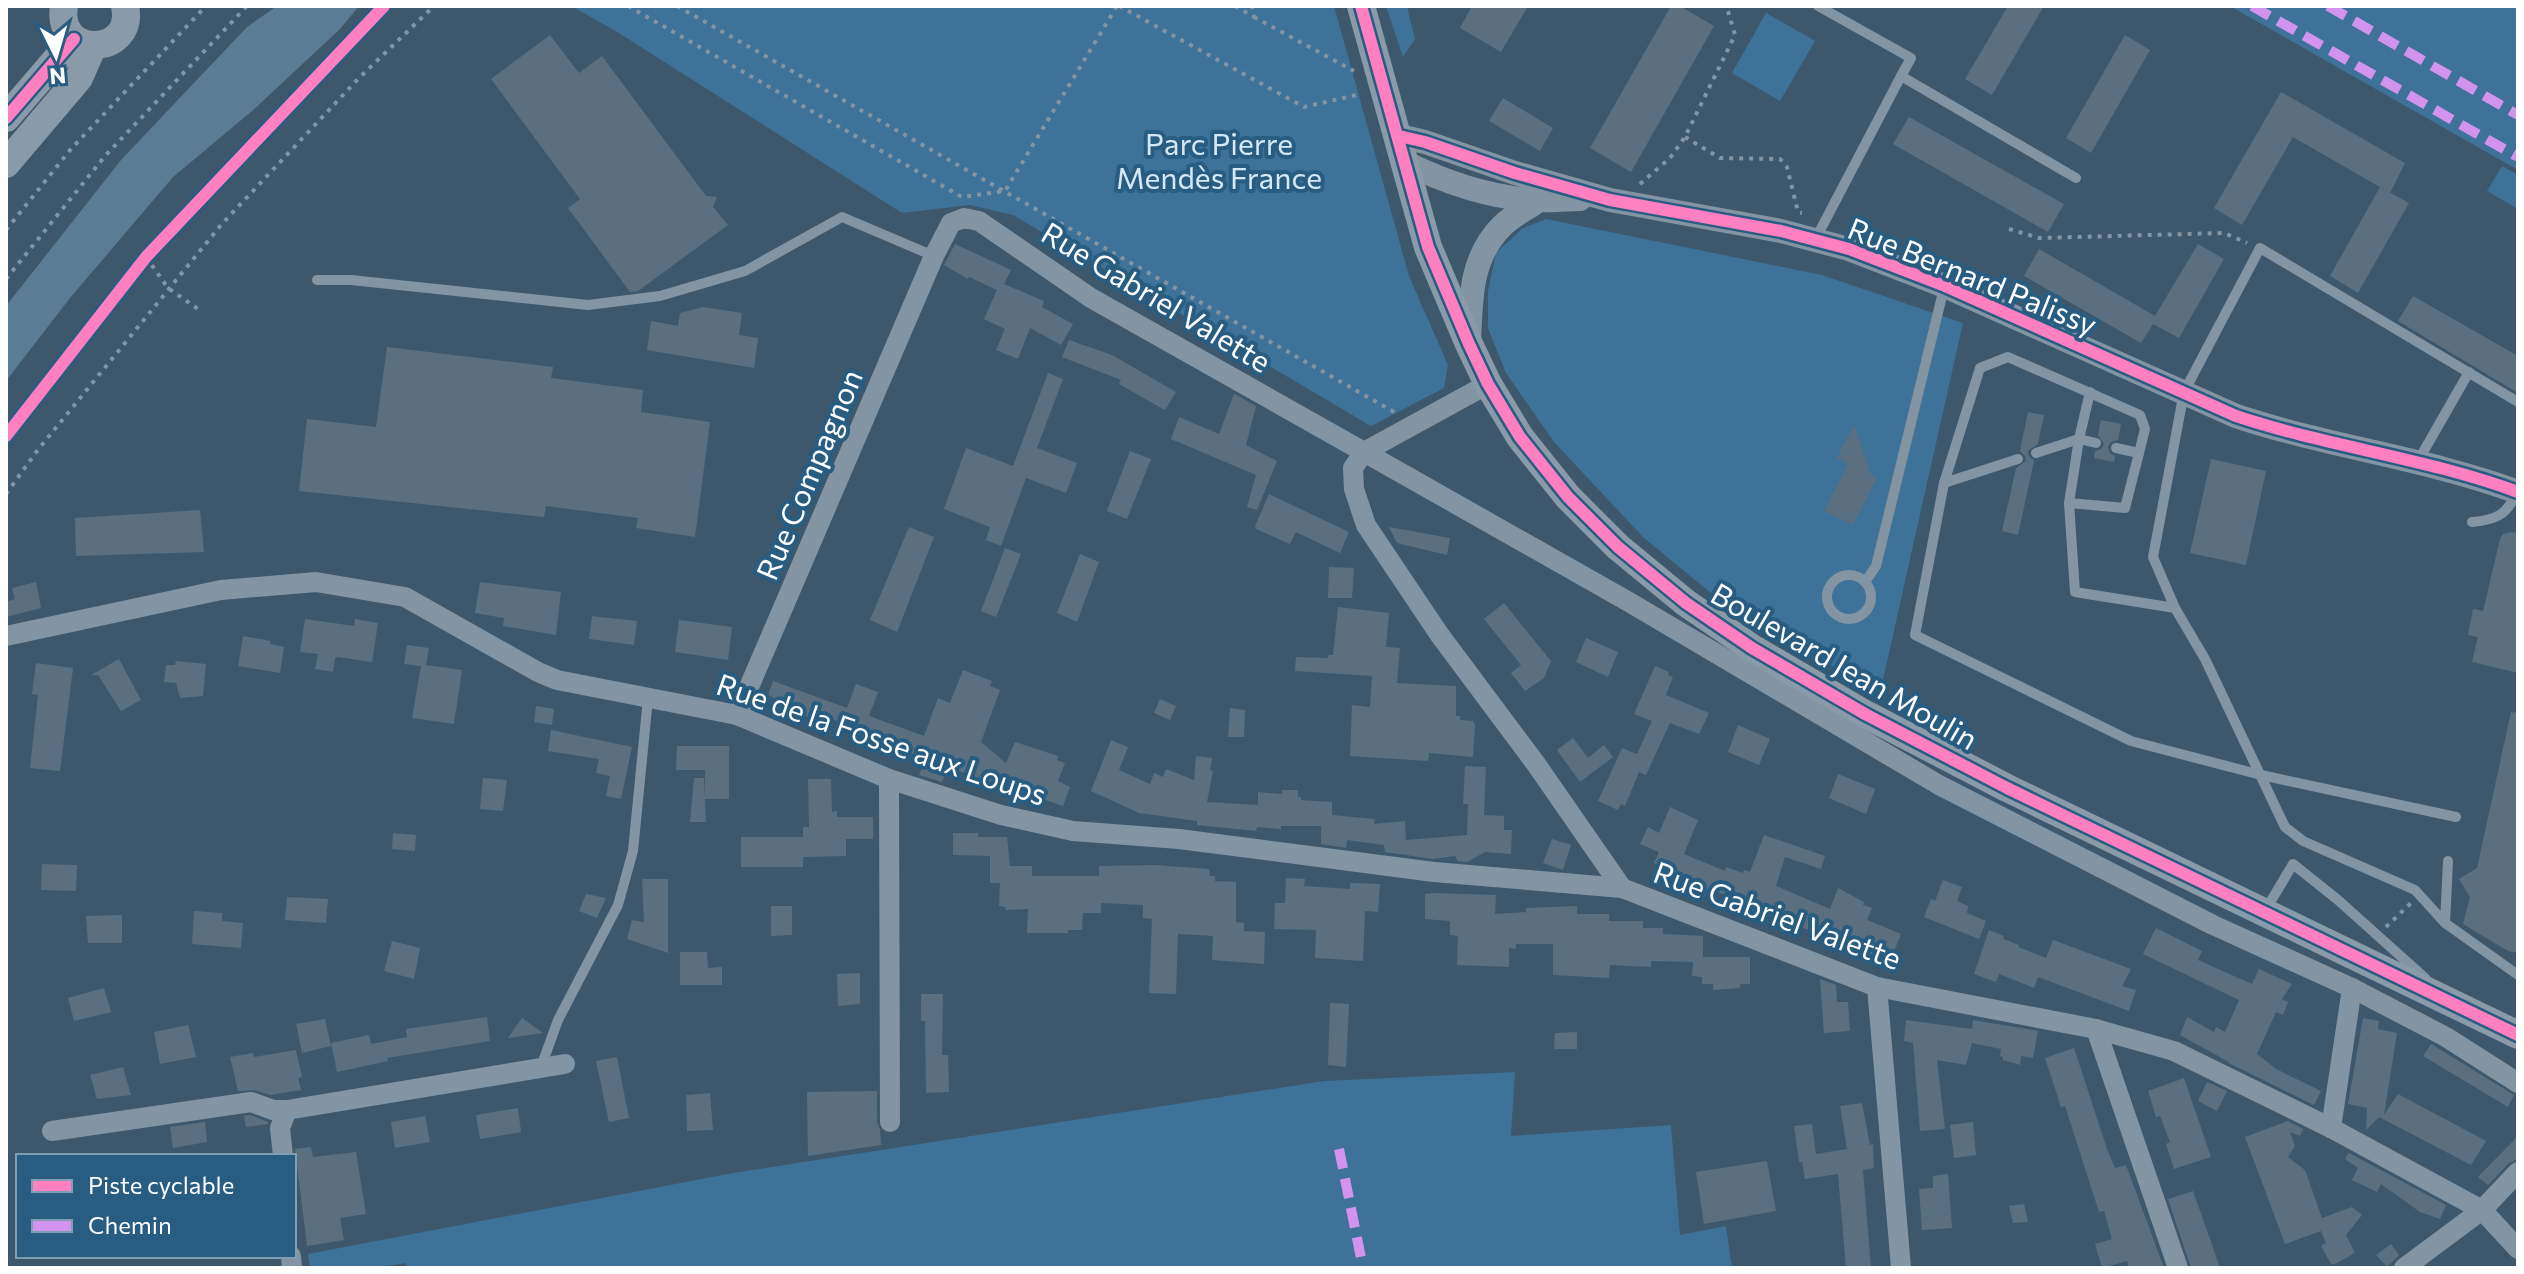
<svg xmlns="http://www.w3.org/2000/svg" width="2524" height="1274" font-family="Commissioner,sans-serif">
  <rect width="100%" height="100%" fill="#3d586d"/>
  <g fill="#3e7298">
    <path d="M571,6H1334L1409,276L1448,365L1444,388L1371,426L1013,215L970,205L902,213L614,30Z"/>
    <path d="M1386,6H1407L1415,39L1403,57Z"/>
    <path d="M2230,6H2518V170Z"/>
    <path d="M1766,13L1815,41L1780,101L1732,73Z"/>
    <path d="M2502,166L2518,175V209L2487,191Z"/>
    <path d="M1546,219L1822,275L1963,323L1880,693L1728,607L1644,538L1554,442L1506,373L1488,328V291L1496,253L1523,228Z"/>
    <path d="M1515,1072L1511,1136L1671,1125L1680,1235L1726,1226L1732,1268H406V1263L373,1268H310L308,1254L733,1173L1324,1081Z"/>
  </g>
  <path fill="#5a7c95" d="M277,6H359L340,29L252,111L173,177L70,298L6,381V306L121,160L247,27Z"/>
  <g fill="#5a7080">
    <path d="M1472,6H1528L1501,52L1460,28Z"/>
    <path d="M1671,6H1680L1714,26L1631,172L1590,148Z"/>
    <path d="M2008,6H2044L1992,95L1965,79Z"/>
    <path d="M550,35L579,73L602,56L706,196L717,197L713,207L728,225L638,291L630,292L568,208L580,199L491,79Z"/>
    <path d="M2125,35L2150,50L2091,153L2066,138Z"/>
    <path d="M2281,92L2405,163L2390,193L2293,137L2242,225L2214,208Z"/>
    <path d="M1503,98L1553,128L1540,151L1489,121Z"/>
    <path d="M1909,117L2064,204L2048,232L1893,144Z"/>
    <path d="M2380,187L2409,203L2358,293L2330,276Z"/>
    <path d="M955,244L1011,270L1004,284L1044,301L1042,307L1073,324L1061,345L1030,328L1018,359L996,350L1005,329L984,319L997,290L969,277L968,279L944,265Z"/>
    <path d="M2198,244L2224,259L2179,338L2153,324L2141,343L2024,276L2039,249L2155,316Z"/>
    <path d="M2413,296L2518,356V393L2398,321Z"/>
    <path d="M703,307L742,313L739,335L758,338L754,368L647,350L651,321L678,326L680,313Z"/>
    <path d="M1069,340L1112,355L1176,392L1165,410L1119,384L1121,380L1062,357Z"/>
    <path d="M387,347L553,367L551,378L643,390L641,412L710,422L695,537L636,528L638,518L546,506L544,517L299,491L307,419L376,427Z"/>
    <path d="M1048,373L1063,379L1037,448L1077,463L1066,493L1026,478L1001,546L986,540L990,527L944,509L966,448L1013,466Z"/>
    <path d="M1234,394L1256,406L1246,445L1277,461L1257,510L1247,507L1256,475L1171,439L1179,417L1219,434Z"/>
    <path d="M2028,412L2044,415L2038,444L2028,451L2029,456L2034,461L2018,535L2002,531L2016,468L2026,461L2025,456L2020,451Z"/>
    <path d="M2101,420L2121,424L2118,440L2111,442L2108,447L2110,453L2115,456L2114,462L2094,458L2095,451L2101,449L2104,444L2098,435Z"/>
    <path d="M1854,425L1871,475L1877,478L1853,525L1824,511L1848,464L1837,458Z"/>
    <path d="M1130,451L1151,459L1127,519L1107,511Z"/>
    <path d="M2211,459L2266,471L2246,565L2190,553Z"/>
    <path d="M1269,494L1349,532L1340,553L1296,532L1290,544L1256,529L1255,526Z"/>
    <path d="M200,510L204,552L76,556L75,518Z"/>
    <path d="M909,527L934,537L897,632L870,620Z"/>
    <path d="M1389,527L1450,538L1447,555L1397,543Z"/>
    <path d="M2511,532L2518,533V673L2472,662L2478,637L2468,635L2473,609L2483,611L2500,539L2503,534Z"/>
    <path d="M1005,548L1021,554L996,617L981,611Z"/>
    <path d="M1080,554L1099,562L1077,622L1057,613Z"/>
    <path d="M1329,567L1354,568L1352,598H1328Z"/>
    <path d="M36,582L41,608L6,617V602L15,599L12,588Z"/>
    <path d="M480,582L561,592L556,635L503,626L504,618L475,613Z"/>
    <path d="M1504,603L1551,661L1544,678L1525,691L1511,673L1521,665L1484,619Z"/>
    <path d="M1338,607L1389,613L1386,647L1400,648L1397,683L1456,686V716H1460V720L1473,721L1475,725L1473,757L1429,753L1428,761L1350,756L1352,705L1370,707L1372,676L1295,671L1296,657L1328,658L1329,655H1333Z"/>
    <path d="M592,616L637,621L634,645L589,639Z"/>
    <path d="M305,619L354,626L355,619L378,623L372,662L338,657L335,658L333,672L315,669L318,654L300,652Z"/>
    <path d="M679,620L732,627L728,660L675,652Z"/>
    <path d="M243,636L271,641L270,644L284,647L280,673L238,666Z"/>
    <path d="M1586,638L1618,652L1608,677L1576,662Z"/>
    <path d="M407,645L429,648L426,665L462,670L454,724L412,718L421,666L404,664Z"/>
    <path d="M119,659L141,700L121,711L98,675H91Z"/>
    <path d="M176,661L206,664L203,696L180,698L176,683L164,682L166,665H175Z"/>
    <path d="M36,663L73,668L60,771L30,768L38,695L32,694Z"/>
    <path d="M1655,666L1669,672L1668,675L1673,677L1666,695L1709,713L1699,734L1670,723L1646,775L1639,772L1625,806L1621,804L1618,810L1598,801L1622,748L1637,754L1652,721L1634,714Z"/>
    <path d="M963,670L992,681L990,686L1000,690L981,742L1006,763L1015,742L1058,756L1057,760L1065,763L1058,781L1070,787L1063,806L952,769L949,774L946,773L942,782L919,775L926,759L856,733L857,729L827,717L824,723L771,703L773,697L768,695L773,681L847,708L856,684L878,692L869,716L924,736L938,698L950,703Z"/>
    <path d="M1160,699L1176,706L1170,720L1154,713Z"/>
    <path d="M536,706L554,709L552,725L534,722Z"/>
    <path d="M1230,708L1245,710L1244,737H1228Z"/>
    <path d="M2511,712L2518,713V953L2508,951L2463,924L2470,897L2459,879L2477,868Z"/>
    <path d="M1738,725L1770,739L1759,765L1728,752Z"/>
    <path d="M551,730L632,747L621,799L606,796L610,776L596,773L599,759L548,751Z"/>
    <path d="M1573,738L1588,758L1604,745L1613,757L1580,782L1557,750Z"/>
    <path d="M1111,740L1128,747L1119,770L1150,784L1154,773L1163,777L1166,769L1194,780L1196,756L1212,758L1210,770L1213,771L1207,802L1258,805V792L1282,794V790H1298V797H1301V800L1332,802V815L1375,819L1374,824L1405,821L1406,840L1467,835L1468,804H1463L1465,766L1486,767L1484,815L1504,816V830H1512L1511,854L1485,852L1467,862L1458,861L1455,856L1433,859L1385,852L1384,845L1347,840L1346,848L1321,844V826H1281V829L1257,827L1256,831L1197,825V821L1139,813L1091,791Z"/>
    <path d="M677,746H729V799H705V770H676Z"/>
    <path d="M1838,774L1875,789L1866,814L1829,798Z"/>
    <path d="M483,778L507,780L503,811L480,809Z"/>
    <path d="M694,778H704L706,822H690Z"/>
    <path d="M808,779H831L832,812L837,811V817H873V839H846V856L803,857V867H741V837H803V827H809Z"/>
    <path d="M1670,807L1698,820L1684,854L1725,871L1726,867L1743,873L1744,870L1750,872L1764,835L1825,856L1821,869L1785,857L1776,886L1830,909L1838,888L1864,902L1863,905L1872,908L1867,920L1901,934L1889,964L1817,935L1818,933L1751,910L1752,906L1708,888L1703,899L1674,887L1679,874L1654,863L1659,852L1640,844L1648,827L1659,833Z"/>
    <path d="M393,833L416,835L415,851L392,849Z"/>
    <path d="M953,833H978V837H1007L1010,866H1032V876H1099V866L1154,865L1209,869L1210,876H1215V881L1236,882V922L1244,923V931L1265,932L1264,964L1212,960L1213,936L1178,934L1176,994L1149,993L1152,919L1143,918V905L1101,903V913H1083L1082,930H1068V933H1027L1028,909L1006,910L1005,907L999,906L1000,883H990V856L953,855Z"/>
    <path d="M1552,839L1571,845L1563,870L1543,863Z"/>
    <path d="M42,864L77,865L76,891L41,890Z"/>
    <path d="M1286,878L1305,879L1304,886L1350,889V883L1380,884L1378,912L1365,911L1363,961L1315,958L1316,930L1274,929L1275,903H1285Z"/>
    <path d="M642,879H668V953L627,939L632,920L644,922Z"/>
    <path d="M1943,880L1962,887L1957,901L1968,906L1967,913L1986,921L1979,939L1924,917L1931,899L1935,901Z"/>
    <path d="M1433,893L1496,895L1495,914L1526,912V908L1577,906V914H1609V921H1643V928H1663V934L1703,936V957H1750V984H1740V988L1713,990V984H1702V977L1692,976L1693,962L1651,961V967L1610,965L1609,978L1553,975V944H1516V949L1509,948V967L1457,965L1458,936L1450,935V921L1425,919V894Z"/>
    <path d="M586,894L606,898L597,918L579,911Z"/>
    <path d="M287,897L328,899L326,923L285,920Z"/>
    <path d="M771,906H792V935L771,936Z"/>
    <path d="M194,911L222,913V921L243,923L241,948L192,944Z"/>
    <path d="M122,915V943H88L86,916Z"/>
    <path d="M2156,928L2202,951L2198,960L2252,984L2259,969L2292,984L2282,999L2288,1002L2283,1015L2276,1012L2257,1054L2276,1069L2321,1091L2314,1105L2227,1062H2229L2180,1035L2187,1017L2214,1032L2216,1027L2225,1032L2239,1000L2143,954Z"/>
    <path d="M1989,930L2004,936L2003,939L2019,945L2018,947L2046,958L2053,940L2131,969L2122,986L2136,990L2129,1011L2038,977L2034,988L1999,974L1996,982L1974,974Z"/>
    <path d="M392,941L420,948L414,979L384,971Z"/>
    <path d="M680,952H707L708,968L722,967V985H680Z"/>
    <path d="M860,973V1004L838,1006L837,974Z"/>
    <path d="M1820,979L1836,985L1837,1002H1848L1850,1031L1824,1033Z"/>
    <path d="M104,988L111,1012L74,1021L68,998Z"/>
    <path d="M921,994H943L942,1055H948L949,1092L926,1093L925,1021H921Z"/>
    <path d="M1330,1003L1349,1004L1346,1067L1328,1065Z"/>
    <path d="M487,1017L490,1041L387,1058L388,1061L337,1072L331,1043L369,1035L371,1044L407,1037L406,1029Z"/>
    <path d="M522,1018L543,1033L508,1038Z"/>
    <path d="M2363,1018L2379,1021L2378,1029L2397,1033L2384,1115L2398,1094L2486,1141L2471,1165L2379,1117L2366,1130L2367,1108L2348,1104Z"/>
    <path d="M325,1019L331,1046L302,1053L296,1024Z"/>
    <path d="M1906,1020L1972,1029L1973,1020L2038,1031L2033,1058L2021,1056L2020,1065L2003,1060V1057L2000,1056L2001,1049L1972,1043L1966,1065L1937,1060L1945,1129L1920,1131L1913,1043L1904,1041Z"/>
    <path d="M188,1025L196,1057L160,1064L154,1032Z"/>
    <path d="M1577,1032V1049H1554L1555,1033Z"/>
    <path d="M2431,1044L2514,1095L2508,1107L2423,1056Z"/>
    <path d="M2074,1048L2107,1149L2115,1168L2126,1165L2164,1268H2129L2127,1261L2102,1268L2095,1244L2112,1239L2104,1211L2099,1212L2065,1106L2061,1107L2045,1058Z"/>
    <path d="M296,1050L302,1077L298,1078L301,1090L270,1095L255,1090L238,1091L230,1057L253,1053L254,1057Z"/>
    <path d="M617,1057L629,1118L609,1122L596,1061Z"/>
    <path d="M123,1067L131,1095L97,1099L90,1075Z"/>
    <path d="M2184,1078L2211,1157L2174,1169L2166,1144L2170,1142L2160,1116L2156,1117L2148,1091Z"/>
    <path d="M2207,1082L2227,1091L2217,1111L2198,1101Z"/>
    <path d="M877,1091V1122L880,1130L881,1145L808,1156L807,1092Z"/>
    <path d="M710,1093L713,1130L687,1131L686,1095Z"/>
    <path d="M1862,1103L1870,1145L1873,1144L1874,1168L1863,1170L1871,1268H1846L1838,1174L1805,1179L1802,1162H1799L1794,1126L1812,1124L1816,1154L1847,1149L1840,1106Z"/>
    <path d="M518,1108L521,1132L480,1139L476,1115Z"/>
    <path d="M250,1115L268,1122V1124L246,1127L244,1116Z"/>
    <path d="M425,1116L430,1142L395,1148L391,1122Z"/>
    <path d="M2288,1121L2303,1129L2300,1136L2290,1132L2295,1146L2288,1157L2305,1170L2322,1218L2352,1207L2362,1215L2346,1235L2355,1253L2335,1264H2331L2321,1246L2326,1243L2321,1231L2285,1244L2245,1137Z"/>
    <path d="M205,1122L207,1142L173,1148L170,1127Z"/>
    <path d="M1973,1122L1976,1155L1954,1158L1950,1125Z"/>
    <path d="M2518,1136V1159L2509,1163L2488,1185L2478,1177Z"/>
    <path d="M311,1147L313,1157L356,1152L366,1214L340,1218L344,1240L307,1246L295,1149Z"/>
    <path d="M2349,1153L2446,1205L2440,1219L2420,1212L2381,1184L2377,1192L2352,1180L2358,1168L2345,1159Z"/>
    <path d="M1767,1161L1776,1211L1704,1224L1696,1172Z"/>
    <path d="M1948,1174L1952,1228L1922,1230L1919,1189L1933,1188V1176Z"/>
    <path d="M2193,1191L2209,1236L2220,1268H2191L2168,1199Z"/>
    <path d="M2024,1204L2028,1222L2013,1223L2009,1206Z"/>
    <path d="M2391,1244L2399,1255L2387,1267L2376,1255Z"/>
  </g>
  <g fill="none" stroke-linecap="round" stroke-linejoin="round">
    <g stroke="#8394a3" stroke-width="4" stroke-dasharray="4 6" stroke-linecap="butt">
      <path d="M628,6L962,197L1005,191L1117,6"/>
      <path d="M677,6L1396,413"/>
      <path d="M1119,6L1304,107L1361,94"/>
      <path d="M1235,6L1254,17L1252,6"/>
      <path d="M1254,17L1354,71"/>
      <path d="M1685,137L1720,158L1780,159L1787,167L1798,212L1802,213"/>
      <path d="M1640,184L1670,158L1685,137L1735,35L1728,11L1731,6"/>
      <path d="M2009,229L2039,238L2224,233L2247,243"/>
      <path d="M6,230L71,149L206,6"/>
      <path d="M146,257L168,288L198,309"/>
      <path d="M6,279L105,156L247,6"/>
      <path d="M6,494L37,451L221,225L359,78L434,6"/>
      <path d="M2386,927L2411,903"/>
    </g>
    <g stroke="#8394a3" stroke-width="10">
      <path d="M1818,6L1911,58L1901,76L2076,178"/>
      <path d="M1815,240L1901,76"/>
      <path d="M317,280H351L588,305L660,296L745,271L842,217L934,256"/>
      <path d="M2090,392L2079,439L2069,503L2075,592L2175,608"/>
      <path d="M2518,402L2260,248L2184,392L2153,557L2175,608L2205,659L2285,827L2303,841L2415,890L2445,923L2518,975"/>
      <path d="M2036,453L2079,439L2096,443"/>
      <path d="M2139,453L2145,429L2140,415L2008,357L1980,368L1944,483L1915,635L2131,741L2261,775L2456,817"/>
      <path d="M2418,461L2469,372"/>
      <path d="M1944,483L2018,459"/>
      <path d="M2069,503L2125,508L2139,453L2116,448"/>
      <path d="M2472,522C2496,520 2507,515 2517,492"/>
      <circle cx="1849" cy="597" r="22"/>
      <path d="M1865,582L1876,566L1944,288"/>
      <path d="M2265,911L2293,864L2338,900L2425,978"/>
      <path d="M2445,923L2448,861"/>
      <path d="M541,1067L558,1020L618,905L633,851L648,698"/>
    </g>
    <g stroke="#8394a3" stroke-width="20">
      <path d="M1364,452L1629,602L1939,785L2213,925L2352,988L2446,1037L2518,1083"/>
      <path d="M1364,452L1488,384"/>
      <path d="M6,636L221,590L316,582L405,597L538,672L557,680L737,715L889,779L1001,815L1073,831L1179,839L1434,872L1622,888"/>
      <path d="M737,715L934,256L951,223L964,218L979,221L1091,298L1364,452L1353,468L1354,489L1366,525L1439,634L1536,764L1622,888L1877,987L2096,1029L2174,1051L2331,1128L2482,1210L2518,1249"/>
      <path d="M889,779L890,1122"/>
      <path d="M1877,987L1901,1268"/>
      <path d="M2096,1029L2178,1268"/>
      <path d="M2331,1128L2352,988"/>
      <path d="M52,1131L251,1102L273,1110H287L565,1064"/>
      <path d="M283,1156L280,1128L287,1110"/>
      <path d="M291,1256L292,1268"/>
      <path d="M2404,1268L2482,1210L2518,1172"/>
    </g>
    <g stroke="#8394a3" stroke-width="24">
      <path d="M1399,136L1425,142L1515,173L1610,200L1781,231L1849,249L1945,286L2236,416C2329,447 2426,458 2518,492"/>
      <path d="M1406,163C1447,183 1490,198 1536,200C1551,201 1565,199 1580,199"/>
      <path d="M1469,344C1471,301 1469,259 1502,226C1512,216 1526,209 1538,201"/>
    </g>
    <g stroke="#899ba8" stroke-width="28">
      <path d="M64,6C55,59 136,57 125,6"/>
      <path d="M1361,6L1428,247L1469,344L1488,384L1520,437L1568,497L1618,547L1686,603L1752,648L1865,714L2007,788L2518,1035"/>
      <path d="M6,118L74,39"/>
      <path d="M6,164L79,78L93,46"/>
    </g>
    <g stroke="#d193ec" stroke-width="10" stroke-dasharray="20 10" stroke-linecap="butt">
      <path d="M2252,6L2518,157"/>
      <path d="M2328,6L2518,115"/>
      <path d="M1339,1149L1363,1268"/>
    </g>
    <defs>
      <g id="cycleway">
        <path d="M1361,6L1428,247L1469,344L1488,384L1520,437L1568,497L1618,547L1686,603L1752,648L1865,714L2007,788L2518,1035"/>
        <path d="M6,118L74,39"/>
        <path d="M1399,136L1425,142L1515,173L1610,200L1781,231L1849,249L1945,286L2236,416C2329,447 2426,458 2518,492"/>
        <path d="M6,436L146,257L384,6"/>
      </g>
    </defs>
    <use href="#cycleway" stroke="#295c81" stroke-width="17"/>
    <use href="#cycleway" stroke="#ff80c0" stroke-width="12"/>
  </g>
  <g text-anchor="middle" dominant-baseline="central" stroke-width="8" stroke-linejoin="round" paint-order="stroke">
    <g font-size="30" fill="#d4e8f5" stroke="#295c81">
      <text x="1219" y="142">Parc Pierre<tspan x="1219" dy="34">Mendès France</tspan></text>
    </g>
    <g font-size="30" fill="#fff" stroke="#295c81">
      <text transform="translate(1973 275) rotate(22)">Rue Bernard Palissy</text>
      <text transform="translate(1157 296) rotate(31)">Rue Gabriel Valette</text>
      <text transform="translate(808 474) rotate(-67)">Rue Compagnon</text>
      <text transform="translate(1845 665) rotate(30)">Boulevard Jean Moulin</text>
      <text transform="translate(882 738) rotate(19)">Rue de la Fosse aux Loups</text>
      <text transform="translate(1778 914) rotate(20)">Rue Gabriel Valette</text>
    </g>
  </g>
  <rect width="2524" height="1274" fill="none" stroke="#ffffff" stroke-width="16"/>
  <rect x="16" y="1154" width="280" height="104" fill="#295c81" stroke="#7f9db3" stroke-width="2"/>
  <rect x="32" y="1180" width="40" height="12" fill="#ff80c0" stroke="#7f9db3" stroke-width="2"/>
  <text x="88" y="1194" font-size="24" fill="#ffffff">Piste cyclable</text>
  <rect x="32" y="1220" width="40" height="12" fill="#d193ec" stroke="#7f9db3" stroke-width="2"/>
  <text x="88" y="1234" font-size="24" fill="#ffffff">Chemin</text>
  <g transform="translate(56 56) rotate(175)" stroke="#295c81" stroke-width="6" paint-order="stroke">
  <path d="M0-6L14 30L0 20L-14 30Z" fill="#ffffff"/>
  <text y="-12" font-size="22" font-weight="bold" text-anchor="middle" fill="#ffffff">N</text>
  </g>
</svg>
